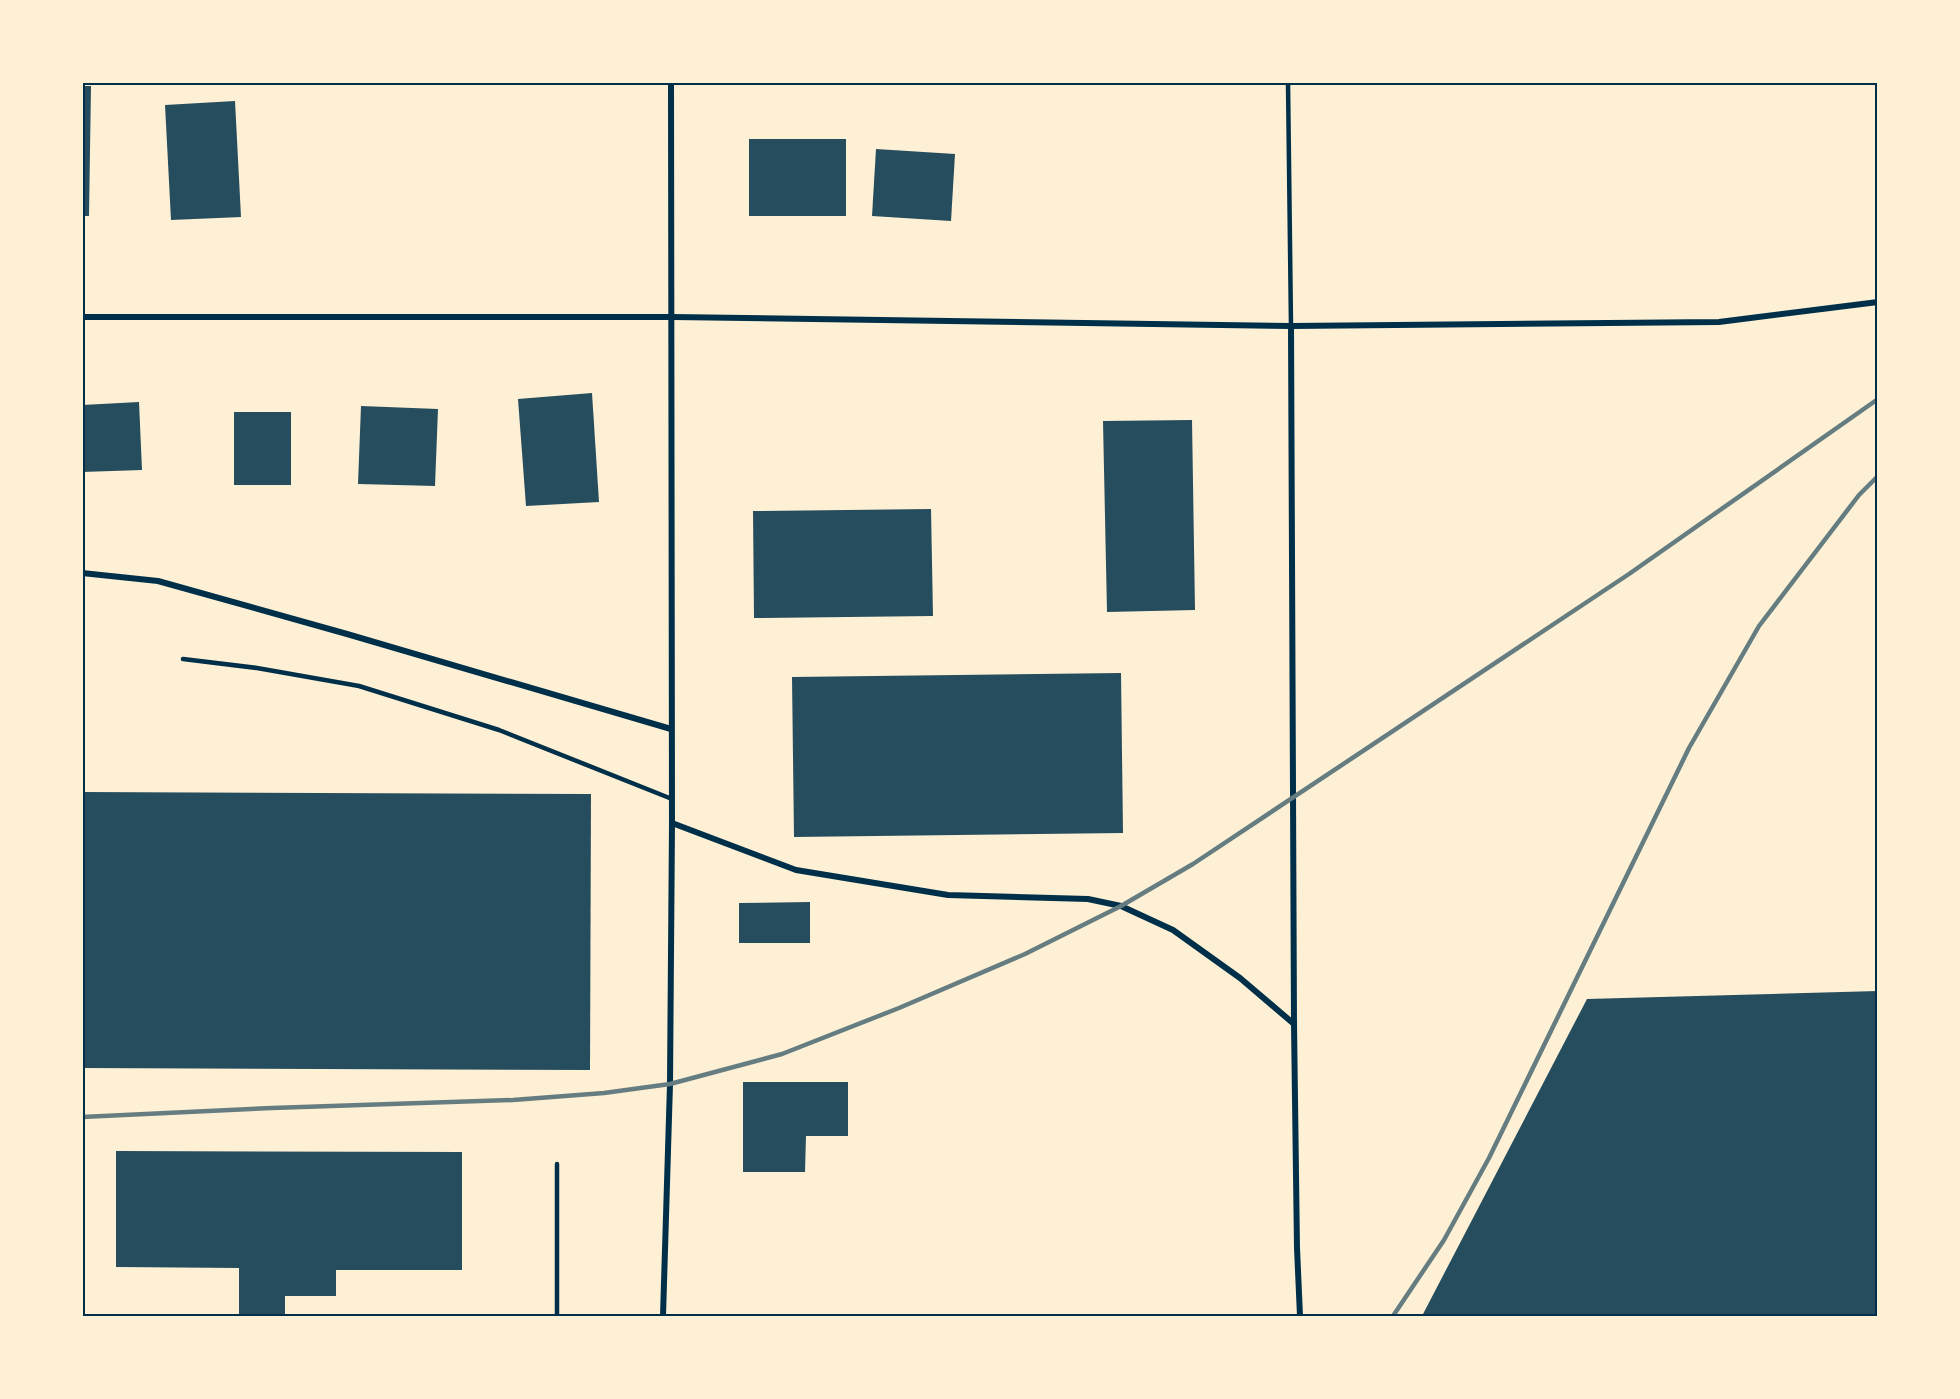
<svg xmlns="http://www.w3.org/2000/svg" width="1960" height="1399" font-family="'DM Sans',sans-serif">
  <rect width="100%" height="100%" fill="#fdf0d5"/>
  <g fill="#264d5e">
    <path d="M82,86H91L89,216H82Z"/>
    <path d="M235,101L241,217L171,220L165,105Z"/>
    <rect x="749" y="139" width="97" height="77"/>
    <path d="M876,149L955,154L951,221L872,216Z"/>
    <path d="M592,393L599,502L526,506L518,399Z"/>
    <path d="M139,402L142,470L82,472V405Z"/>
    <path d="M361,406L438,409L435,486L358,484Z"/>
    <rect x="234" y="412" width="57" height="73"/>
    <path d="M1192,420L1195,610L1107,612L1103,421Z"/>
    <path d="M931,509L933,616L754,618L753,511Z"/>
    <path d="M1121,673L1123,833L794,837L792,677Z"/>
    <path d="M82,792L591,794L590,1070L82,1068Z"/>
    <path d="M810,902V943H739V903Z"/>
    <path d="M1878,991V1316H1422L1587,999Z"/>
    <path d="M743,1082H848V1136H806L805,1172H743Z"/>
    <path d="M116,1151L462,1152V1270H336V1296H285V1316H239V1268L116,1267Z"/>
  </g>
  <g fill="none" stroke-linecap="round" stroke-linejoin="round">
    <g stroke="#003049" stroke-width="4.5">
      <path d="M1288,82L1291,326"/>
      <path d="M183,659L257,668L359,686L499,730L672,799"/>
      <path d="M557,1164V1316"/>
    </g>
    <g stroke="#003049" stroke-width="6">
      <path d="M82,317H673L1291,326L1719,322L1878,302"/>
      <path d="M1291,326L1294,1024L1297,1248L1300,1316"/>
      <path d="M82,573L158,581L347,634L671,729"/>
      <path d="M672,823L796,870L948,895L1088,899L1121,906L1173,930L1240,978L1294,1024"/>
      <path d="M663,1316L670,1084L672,823L671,82"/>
    </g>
    <g stroke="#657d81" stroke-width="4.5">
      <path d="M82,1117L272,1108L513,1100L604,1093L670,1084L782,1054L899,1008L1025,954L1121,906L1193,864L1629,574L1878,399"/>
      <path d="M1393,1316L1444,1240L1489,1158L1689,748L1759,626L1859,495L1878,476"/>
    </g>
  </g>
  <rect width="1960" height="1399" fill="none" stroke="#fdf0d5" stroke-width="168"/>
  <rect x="84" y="84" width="1792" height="1231" fill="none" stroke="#003049" stroke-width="2"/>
</svg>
